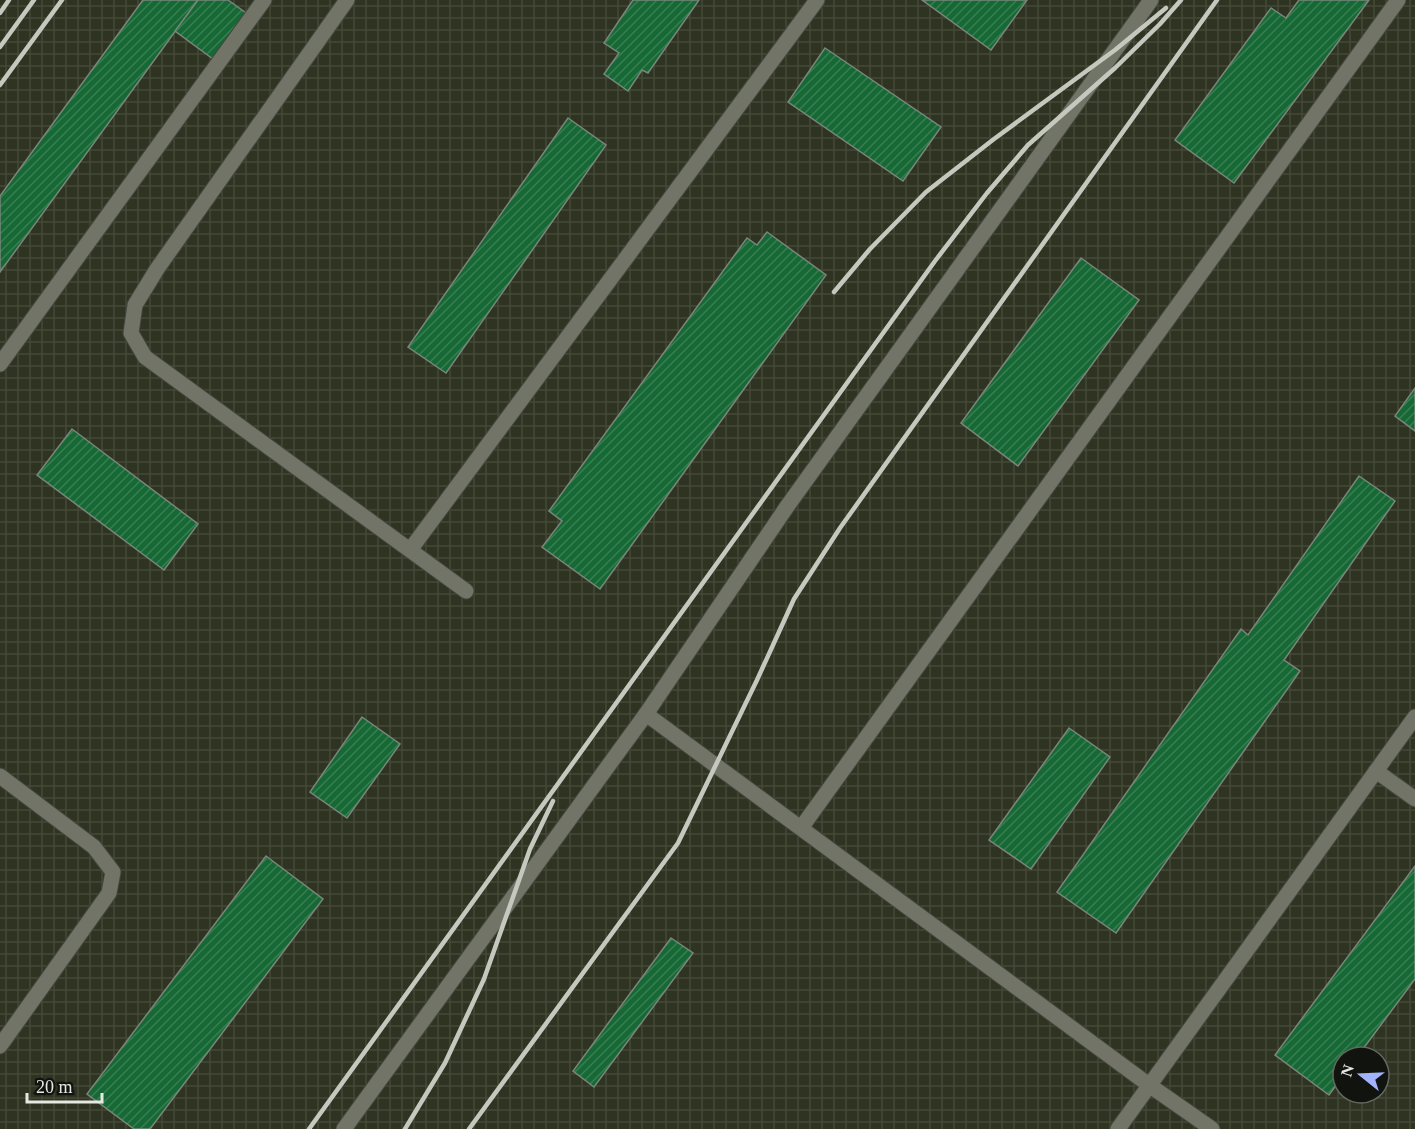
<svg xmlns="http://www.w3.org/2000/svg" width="1415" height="1129" font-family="'Times New Roman',serif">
  <defs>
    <pattern id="industrial-grid" width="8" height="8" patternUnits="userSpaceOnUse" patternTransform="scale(1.5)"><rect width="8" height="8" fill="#2f3422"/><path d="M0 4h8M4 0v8" fill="none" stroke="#434837"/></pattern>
    <pattern id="building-hatch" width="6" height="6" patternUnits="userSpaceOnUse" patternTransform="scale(1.5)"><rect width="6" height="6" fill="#166834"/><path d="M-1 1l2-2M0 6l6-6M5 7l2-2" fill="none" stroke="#387e51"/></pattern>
  </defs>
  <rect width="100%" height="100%" fill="#282b1f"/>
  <path fill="url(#industrial-grid)" fill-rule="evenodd" d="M0,0H1415V1129H0ZM1343,1057H1379V1093H1343Z"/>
  <g fill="url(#building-hatch)" stroke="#7a867c" stroke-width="1.5">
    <path d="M143,0H198L0,272V196Z"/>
    <path d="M198,0H228L246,13L213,59L175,31Z"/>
    <path d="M633,0H699L648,73L642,70L628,91L604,74L619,53L604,43Z"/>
    <path d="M922,0H1027L991,50Z"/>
    <path d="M1299,0H1369L1234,183L1175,140L1271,8L1286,18Z"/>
    <path d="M825,48L941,127L903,181L788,102Z"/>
    <path d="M568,118L606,145L446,373L408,347Z"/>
    <path d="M767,232L826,275L600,589L542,547L562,521L549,511L747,238L757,245Z"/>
    <path d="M1081,258L1139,300L1018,466L961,423Z"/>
    <path d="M1415,388V431L1395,416Z"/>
    <path d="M72,429L198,524L164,570L37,475Z"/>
    <path d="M1359,476L1395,501L1284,660L1300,671L1116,933L1057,892L1241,629L1248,635Z"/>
    <path d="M362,717L400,744L347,818L310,792Z"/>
    <path d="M1069,728L1110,757L1031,869L989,840Z"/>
    <path d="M266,856L323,899L150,1129H134L87,1094Z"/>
    <path d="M1415,866V979L1357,1057H1343V1076L1329,1095L1275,1055Z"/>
    <path d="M671,938L693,953L594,1087L573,1071Z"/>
  </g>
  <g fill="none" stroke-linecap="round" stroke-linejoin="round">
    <defs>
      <g id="service">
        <path d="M347,0L157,269L135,305L131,333L145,357L466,591"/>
        <path d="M0,364L264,0"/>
        <path d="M410,550L817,0"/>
        <path d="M646,714L1149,1085L1212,1129"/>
        <path d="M1376,771L1415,799"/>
        <path d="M0,776L94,847L113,872L109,893L0,1046"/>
        <path d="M801,828L1398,0"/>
        <path d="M344,1129L646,714L786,508L1151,0"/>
        <path d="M1118,1129L1415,717"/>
      </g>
    </defs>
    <use href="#service" stroke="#44463d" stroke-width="17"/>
    <use href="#service" stroke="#717467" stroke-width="15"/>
    <g stroke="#c5c8bf" stroke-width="4.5">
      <path d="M0,13L9,0"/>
      <path d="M0,47L34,0"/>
      <path d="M0,85L62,0"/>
      <path d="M834,292L870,249L926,192L994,139L1115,50L1166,8"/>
      <path d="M309,1129L935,261L987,193L1028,145L1115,68L1160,24L1181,0"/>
      <path d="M405,1129L445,1063L484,979L530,849L553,801"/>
      <path d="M469,1129L678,843L757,680L794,599L840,528L1217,0"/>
    </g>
  </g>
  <g transform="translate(1361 1075) rotate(288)"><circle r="28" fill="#11130e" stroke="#666962" stroke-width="1.5"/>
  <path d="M0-4.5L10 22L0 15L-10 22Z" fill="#a1b3fd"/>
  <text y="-9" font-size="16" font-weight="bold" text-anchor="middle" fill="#e6e9e1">N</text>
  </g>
  <path d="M27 1093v9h75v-9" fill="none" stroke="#e6e9e1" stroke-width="3"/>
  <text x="36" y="1093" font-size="18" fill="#e6e9e1" stroke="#11130e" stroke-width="4.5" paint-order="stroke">20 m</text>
</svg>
